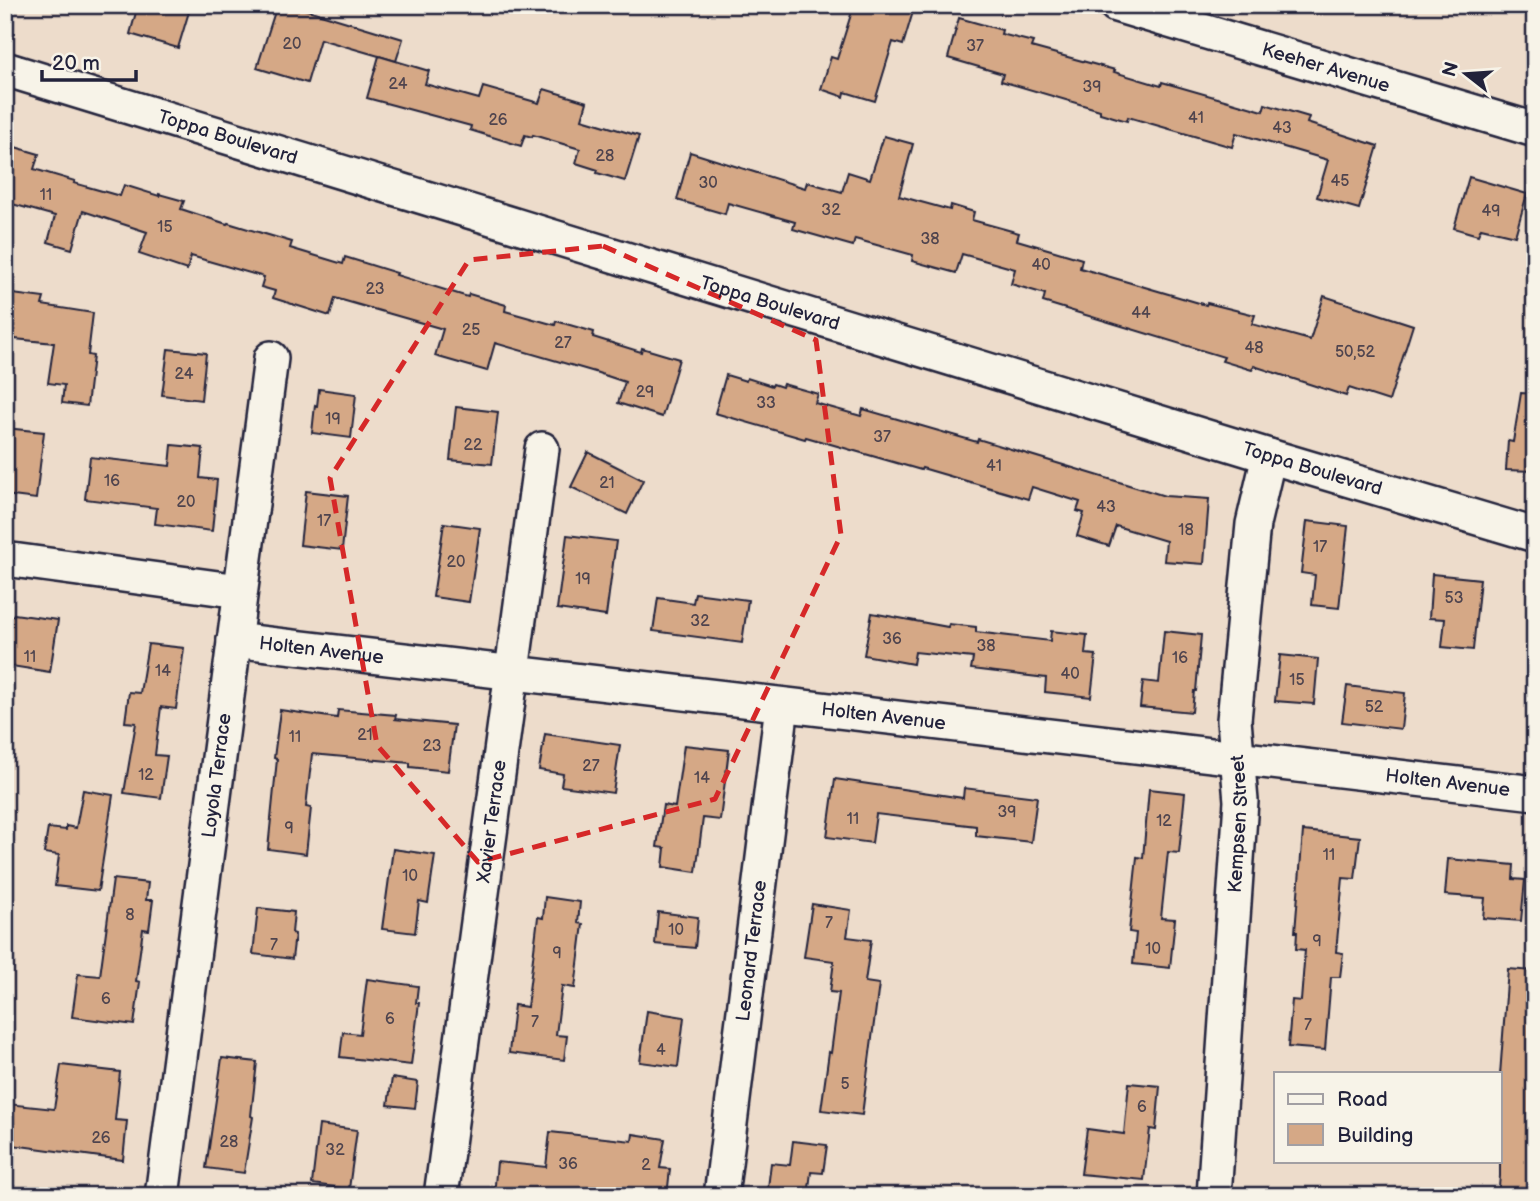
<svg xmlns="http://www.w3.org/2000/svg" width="1540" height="1201" viewBox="0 0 1540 1201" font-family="'Balsamiq Sans',sans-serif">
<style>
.building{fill:#d5a886;stroke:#22223b;stroke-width:2}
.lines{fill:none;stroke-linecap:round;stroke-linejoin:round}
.minor-casing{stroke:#22223b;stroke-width:38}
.minor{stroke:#f7f3e8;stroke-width:33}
.marked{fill:none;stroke:#d62828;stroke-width:5;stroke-dasharray:14 9;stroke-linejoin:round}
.labels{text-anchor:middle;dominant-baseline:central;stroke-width:6;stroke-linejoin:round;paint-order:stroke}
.number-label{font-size:16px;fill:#4f444e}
.street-label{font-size:19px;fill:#22223b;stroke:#f7f3e8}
</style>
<rect width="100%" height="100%" fill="#eddccb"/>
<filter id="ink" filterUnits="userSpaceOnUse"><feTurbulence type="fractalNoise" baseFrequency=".0143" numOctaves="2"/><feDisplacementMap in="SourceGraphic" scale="14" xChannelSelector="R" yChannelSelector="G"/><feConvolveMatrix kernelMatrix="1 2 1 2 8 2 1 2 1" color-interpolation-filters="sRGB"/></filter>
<g filter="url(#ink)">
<g class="building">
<polygon points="138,5 191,5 178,48 130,34"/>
<polygon points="277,5 291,5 403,39 396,61 320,39 307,83 257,68"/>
<polygon points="854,5 915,5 903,45 893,42 875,101 845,92 844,97 821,89 831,57 837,59"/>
<polygon points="959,18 1002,30 1001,34 1033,42 1031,47 1115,70 1114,72 1161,86 1162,82 1263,111 1265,104 1309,117 1307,123 1378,146 1359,209 1317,197 1328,160 1236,133 1232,147 1128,117 1127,121 1100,113 1100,110 1001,81 1003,74 948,58"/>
<polygon points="379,56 429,71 425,84 479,99 483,87 539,103 544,89 587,102 582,119 639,136 625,181 597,173 598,170 576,163 580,149 533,135 532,137 525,135 521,146 470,130 471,126 367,98"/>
<polygon points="884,136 913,144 899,196 950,210 951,205 974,212 972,220 1019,233 1017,240 1082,259 1080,268 1206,305 1207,303 1255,315 1252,324 1310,340 1324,296 1413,325 1389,401 1349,388 1346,396 1254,366 1252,370 1222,361 1224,357 1043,302 1045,294 1011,284 1015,269 962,254 956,273 912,261 913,255 855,239 853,246 793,229 795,222 728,203 725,214 677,200 690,152 805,188 807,182 842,192 848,172 870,179"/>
<polygon points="15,147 39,154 34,169 75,181 74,183 120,196 124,185 159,196 159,194 184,201 181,209 227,224 228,223 292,242 290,248 343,264 345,257 397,273 396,275 468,297 469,294 506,305 505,311 555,325 556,321 594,332 593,337 641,352 642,348 679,359 662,417 618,403 625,382 595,372 495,343 487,371 435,356 443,329 335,298 330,316 273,298 275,291 261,287 264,277 191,256 187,270 139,254 147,232 83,211 72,249 48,242 55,216 5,202 5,182"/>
<polygon points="1469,177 1527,194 1515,236 1481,228 1478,235 1454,228"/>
<polygon points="5,293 44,298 42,305 93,313 88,355 93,356 87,406 62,403 64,385 48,383 54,343 5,338"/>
<polygon points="168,349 206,353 201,400 162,395"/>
<polygon points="726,375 746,381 747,378 772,386 773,384 782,387 783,384 818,394 815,403 861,416 863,409 977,442 978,439 1165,496 1209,499 1204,564 1164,561 1166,541 1116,526 1109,546 1077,536 1084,513 1077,511 1080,502 1032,487 1028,499 922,468 921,470 806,437 805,439 715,413"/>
<polygon points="319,389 356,394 351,438 312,433 315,405 317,406"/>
<polygon points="1521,393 1535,394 1535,471 1506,470 1508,441 1513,442"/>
<polygon points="456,407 498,412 492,464 450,460"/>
<polygon points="5,428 44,432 36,499 5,495"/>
<polygon points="172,445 203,448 200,478 217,480 212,531 155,524 157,508 85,499 90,457 170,466"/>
<polygon points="588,452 643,480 627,514 571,487"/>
<polygon points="306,491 348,496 342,550 300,545"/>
<polygon points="1307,521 1348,526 1339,608 1312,605 1315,575 1301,573"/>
<polygon points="444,523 480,528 469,602 433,597"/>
<polygon points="567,535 616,541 606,616 557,609"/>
<polygon points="1432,574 1480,579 1473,650 1442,647 1445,619 1429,618"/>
<polygon points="695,593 748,600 742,643 653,631 658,598 693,603"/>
<polygon points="872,613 948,627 949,624 976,627 976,632 1050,641 1051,631 1087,635 1085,654 1096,655 1091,697 1045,692 1046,678 971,669 973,658 915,652 913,664 864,655"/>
<polygon points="14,614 58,620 50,672 5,665 5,615 13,616"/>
<polygon points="1164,631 1201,635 1196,691 1194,691 1192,712 1140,707 1143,681 1159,683"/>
<polygon points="148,644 184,648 176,709 161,707 155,755 167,756 161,798 124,793 136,723 125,722 129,692 140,693"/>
<polygon points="1280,655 1318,659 1314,704 1275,701"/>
<polygon points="1347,686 1405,693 1401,729 1342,722"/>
<polygon points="280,710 337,718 338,710 396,715 395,719 454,725 448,771 410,767 410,763 312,754 306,807 311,808 306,854 268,849 277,759 274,758"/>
<polygon points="545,734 620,745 613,793 561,786 563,774 539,770"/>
<polygon points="684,745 729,750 720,820 703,818 696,872 663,867 665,848 657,847 663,805 675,807"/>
<polygon points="835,779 963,798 964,788 1037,797 1031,842 976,836 976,826 876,814 872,843 827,837"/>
<polygon points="1149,789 1185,793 1179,853 1168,852 1161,918 1175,919 1170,968 1133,964 1136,933 1129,932 1137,857 1143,858"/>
<polygon points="83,790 113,795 98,891 55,886 59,855 44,853 48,828 66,830 66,826 76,828"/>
<polygon points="1303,831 1360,837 1355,879 1343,878 1336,952 1343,953 1340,977 1331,977 1325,1050 1288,1047 1292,1000 1301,1001 1305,950 1296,949 1297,932 1295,932"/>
<polygon points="393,849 435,855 428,903 419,901 415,933 382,929"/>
<polygon points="1448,859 1514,865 1513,879 1525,880 1521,921 1483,918 1485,898 1445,895"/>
<polygon points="113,879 148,883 146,900 153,900 149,930 143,929 136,981 140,982 134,1025 72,1017 78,974 100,976"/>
<polygon points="545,897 580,902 578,923 583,924 575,988 562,986 556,1035 567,1036 564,1060 509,1053 514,1005 527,1007 538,917 543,918"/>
<polygon points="812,904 851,910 847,937 871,940 865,982 879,984 862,1115 821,1110 829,1052 831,1053 839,993 830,992 834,961 804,957"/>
<polygon points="258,908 294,912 292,933 295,934 292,959 253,954"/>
<polygon points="658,912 698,917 695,948 655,944"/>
<polygon points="1508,969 1535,971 1535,1196 1498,1196 1500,1176 1500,1075"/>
<polygon points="367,979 418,986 416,1003 419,1003 411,1065 340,1057 343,1032 360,1034"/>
<polygon points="647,1011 684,1017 678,1067 640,1062"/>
<polygon points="222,1058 257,1062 251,1116 253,1117 244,1173 206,1168"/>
<polygon points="61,1065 120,1072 115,1120 127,1121 123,1160 5,1144 5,1128 8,1104 54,1109"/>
<polygon points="392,1078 418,1082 415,1108 388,1105"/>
<polygon points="1129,1083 1160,1086 1156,1130 1150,1129 1144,1180 1081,1174 1087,1129 1124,1134"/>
<polygon points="319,1125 357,1130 349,1189 312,1184"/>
<polygon points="550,1132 632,1141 633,1134 665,1139 660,1168 670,1169 667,1196 494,1196 497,1162 546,1167"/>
<polygon points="793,1141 827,1145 823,1173 811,1172 808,1196 767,1196 771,1163 790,1165"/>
</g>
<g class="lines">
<g class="minor-casing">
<g id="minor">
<path id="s1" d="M 1116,5 L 1535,130"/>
<path id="s2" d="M 5,69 L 1269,456 L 1535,535"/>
<polyline points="5,559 240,591"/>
<path id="s3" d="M 234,640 L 1535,793"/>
<path id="s4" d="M 162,1196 L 271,358"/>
<path id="s5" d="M 441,1196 L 542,449"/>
<path id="s6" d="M 721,1196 L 782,705"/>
<path id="s7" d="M 1214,1196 L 1241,801 L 1234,720 L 1253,524 L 1269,456"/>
</g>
</g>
<use href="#minor" class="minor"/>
</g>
</g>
<path class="marked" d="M 603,246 L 816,340 L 841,535 L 715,799 L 478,862 L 377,745 L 330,478 L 469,260 Z"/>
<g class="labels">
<g class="number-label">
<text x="292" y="44">20</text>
<text x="975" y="46">37</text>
<text x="398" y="84">24</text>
<text x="1092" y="87">39</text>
<text x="1196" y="118">41</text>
<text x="498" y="120">26</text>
<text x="1282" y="128">43</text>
<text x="605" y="156">28</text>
<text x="1340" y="181">45</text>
<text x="708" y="183">30</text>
<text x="46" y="195">11</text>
<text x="831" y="210">32</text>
<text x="1491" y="211">49</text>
<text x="165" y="227">15</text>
<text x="930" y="239">38</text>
<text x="1041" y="265">40</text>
<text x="375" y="289">23</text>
<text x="1141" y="313">44</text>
<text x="471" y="330">25</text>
<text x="563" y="343">27</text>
<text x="1254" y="348">48</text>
<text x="1355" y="352">50,52</text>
<text x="184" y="374">24</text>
<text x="645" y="392">29</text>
<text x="766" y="403">33</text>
<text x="333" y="419">19</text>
<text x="882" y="437">37</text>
<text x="473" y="445">22</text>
<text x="994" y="466">41</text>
<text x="112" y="481">16</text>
<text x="607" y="483">21</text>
<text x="186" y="502">20</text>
<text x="1106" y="507">43</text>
<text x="324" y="521">17</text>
<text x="1186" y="530">18</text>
<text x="1320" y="547">17</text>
<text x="456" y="562">20</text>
<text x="583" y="579">19</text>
<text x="1454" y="598">53</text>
<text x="700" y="621">32</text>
<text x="892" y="639">36</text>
<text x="986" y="646">38</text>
<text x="30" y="657">11</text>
<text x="1180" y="658">16</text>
<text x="163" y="671">14</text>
<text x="1070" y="674">40</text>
<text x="1297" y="680">15</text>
<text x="1374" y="707">52</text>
<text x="365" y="735">21</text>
<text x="295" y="737">11</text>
<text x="432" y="746">23</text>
<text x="591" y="766">27</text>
<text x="146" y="775">12</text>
<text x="702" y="778">14</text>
<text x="1007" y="812">39</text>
<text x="853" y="819">11</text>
<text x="1164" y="821">12</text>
<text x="289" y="828">9</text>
<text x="1329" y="855">11</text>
<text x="410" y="876">10</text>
<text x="130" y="915">8</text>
<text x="829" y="923">7</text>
<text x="676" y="930">10</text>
<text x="1317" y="941">9</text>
<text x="274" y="945">7</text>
<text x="1153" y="949">10</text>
<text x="557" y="953">9</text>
<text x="106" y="999">6</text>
<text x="390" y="1019">6</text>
<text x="535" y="1022">7</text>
<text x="1308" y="1025">7</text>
<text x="661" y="1050">4</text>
<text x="845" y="1084">5</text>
<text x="1142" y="1107">6</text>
<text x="101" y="1138">26</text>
<text x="229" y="1142">28</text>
<text x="335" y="1150">32</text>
<text x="568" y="1164">36</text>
<text x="646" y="1165">2</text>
</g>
<g class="street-label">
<text stroke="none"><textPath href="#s1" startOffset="219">Keeher Avenue</textPath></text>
<text stroke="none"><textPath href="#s2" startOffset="233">Toppa Boulevard</textPath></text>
<text stroke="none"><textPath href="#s2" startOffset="800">Toppa Boulevard</textPath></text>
<text stroke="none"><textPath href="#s2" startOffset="1367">Toppa Boulevard</textPath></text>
<text stroke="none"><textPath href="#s3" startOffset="88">Holten Avenue</textPath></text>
<text stroke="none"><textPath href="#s3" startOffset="654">Holten Avenue</textPath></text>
<text stroke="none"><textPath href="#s4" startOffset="424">Loyola Terrace</textPath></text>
<text stroke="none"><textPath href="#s3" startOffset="1222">Holten Avenue</textPath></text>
<text stroke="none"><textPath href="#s5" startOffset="378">Xavier Terrace</textPath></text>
<text stroke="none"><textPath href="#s7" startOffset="373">Kempsen Street</textPath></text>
<text stroke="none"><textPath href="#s6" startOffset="247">Leonard Terrace</textPath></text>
</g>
</g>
<rect width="1540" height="1201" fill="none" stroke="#f7f3e8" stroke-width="28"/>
<rect x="14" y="14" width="1512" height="1173" fill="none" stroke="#22223b" stroke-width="2.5" filter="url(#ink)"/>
<rect x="1274" y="1072" width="228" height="91" fill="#f7f3e8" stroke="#a29fa3" stroke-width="2"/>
<rect x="1288" y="1094" width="35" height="10" fill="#f7f3e8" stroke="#a29fa3" stroke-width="2"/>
<text x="1337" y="1106" font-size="21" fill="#22223b">Road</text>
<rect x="1288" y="1124" width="35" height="21" fill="#d5a886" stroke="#a29fa3" stroke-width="2"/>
<text x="1337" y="1142" font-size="21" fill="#22223b">Building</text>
<g transform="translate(1466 74) rotate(287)" stroke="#f7f3e8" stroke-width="5" paint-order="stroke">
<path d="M0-5L12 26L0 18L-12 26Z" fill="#22223b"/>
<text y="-10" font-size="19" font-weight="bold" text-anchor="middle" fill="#22223b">N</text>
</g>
<path d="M42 70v10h94v-10" fill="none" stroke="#22223b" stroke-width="3.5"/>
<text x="52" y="70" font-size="21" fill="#22223b" stroke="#f7f3e8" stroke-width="5" paint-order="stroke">20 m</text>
</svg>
